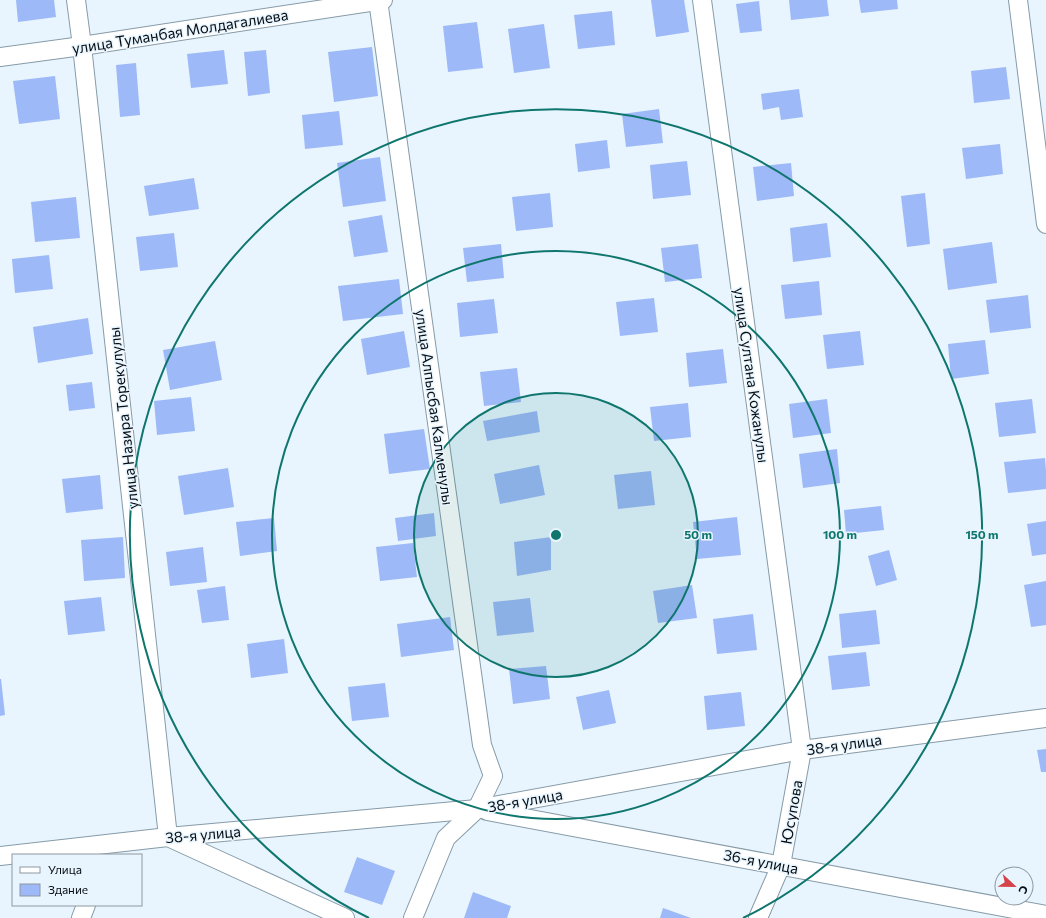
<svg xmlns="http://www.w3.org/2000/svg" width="1046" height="918" viewBox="0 0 1046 918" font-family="Commissioner,sans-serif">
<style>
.building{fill:#9db9f7}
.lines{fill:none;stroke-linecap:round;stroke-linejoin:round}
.street-casing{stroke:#869ba8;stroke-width:20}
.street{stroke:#fff;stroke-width:18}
.ring{fill:none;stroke:#0f766e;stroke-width:2}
.labels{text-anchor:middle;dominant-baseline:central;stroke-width:3;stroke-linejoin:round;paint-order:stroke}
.street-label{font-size:15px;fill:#060d12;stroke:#e8f5fe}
.centre{fill:#0f766e;stroke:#e8f5fe;stroke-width:2}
.ring-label{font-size:12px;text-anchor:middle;font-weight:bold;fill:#0f766e;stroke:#e8f5fe;stroke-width:3;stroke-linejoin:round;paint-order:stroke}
</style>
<rect width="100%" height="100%" fill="#e8f5fe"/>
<g class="building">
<polygon points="16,0 54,0 56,17 18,22"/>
<polygon points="651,0 684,0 689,32 656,37"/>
<polygon points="789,0 827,0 829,16 791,20"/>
<polygon points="859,0 897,0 898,9 861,13"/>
<polygon points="759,1 762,31 740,33 736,4"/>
<polygon points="612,11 615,45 578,49 574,15"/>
<polygon points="477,22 483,68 448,72 443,26"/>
<polygon points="544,24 550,68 514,73 508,29"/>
<polygon points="372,47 378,96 334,102 328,52"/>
<polygon points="224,50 228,84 191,88 187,54"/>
<polygon points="266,50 270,93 248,96 244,52"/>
<polygon points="136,63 140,115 120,117 116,65"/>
<polygon points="1006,67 1010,99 974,103 971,71"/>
<polygon points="55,76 60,119 19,124 13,81"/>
<polygon points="799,89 803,117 781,120 779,107 763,110 761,94"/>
<polygon points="659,109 663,143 626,147 622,114"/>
<polygon points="339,111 343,145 305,149 302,115"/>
<polygon points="607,140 610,168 578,172 575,144"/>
<polygon points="1000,144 1003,174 966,179 962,148"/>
<polygon points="380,157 386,201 343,207 337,163"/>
<polygon points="687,161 691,195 653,199 650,165"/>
<polygon points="791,163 794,196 757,201 753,167"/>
<polygon points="194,178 199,209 149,216 144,186"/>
<polygon points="550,193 553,227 516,231 512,197"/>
<polygon points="925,193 930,244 907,247 901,196"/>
<polygon points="76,197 80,238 35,242 31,202"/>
<polygon points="382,215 388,252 354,257 348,221"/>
<polygon points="827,223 831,257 793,262 790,228"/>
<polygon points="174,233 178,267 140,271 136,237"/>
<polygon points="992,242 997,283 948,290 943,249"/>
<polygon points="501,244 504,278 467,282 463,248"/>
<polygon points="698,244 702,278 665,282 661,248"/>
<polygon points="49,255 53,289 15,293 12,259"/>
<polygon points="399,279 403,314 343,321 338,286"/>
<polygon points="819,281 822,315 785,319 781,285"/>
<polygon points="1028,295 1031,328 990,333 986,300"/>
<polygon points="654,298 658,332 620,336 616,302"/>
<polygon points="494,299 498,333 460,337 457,303"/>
<polygon points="88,318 93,354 38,363 33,327"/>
<polygon points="404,331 410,367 367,375 361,339"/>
<polygon points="860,331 864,365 827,369 823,335"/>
<polygon points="985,340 989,374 951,379 948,344"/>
<polygon points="215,341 222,380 170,390 163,350"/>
<polygon points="723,349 727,383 689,387 686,353"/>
<polygon points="517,368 521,402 484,406 480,372"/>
<polygon points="92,382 95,408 69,411 66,385"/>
<polygon points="191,397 195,431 157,435 154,401"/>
<polygon points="827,399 831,433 793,438 789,404"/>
<polygon points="1032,399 1036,433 999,437 995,403"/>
<polygon points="688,403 691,437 654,441 650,407"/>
<polygon points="537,411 540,432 487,441 483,421"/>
<polygon points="424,429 430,469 389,474 384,434"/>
<polygon points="837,449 840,483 803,488 799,454"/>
<polygon points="1045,458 1046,471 1046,489 1008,493 1004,462"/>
<polygon points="539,465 545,495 500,504 494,474"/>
<polygon points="228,468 234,507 184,515 178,476"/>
<polygon points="651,471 655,505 618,509 614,475"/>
<polygon points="100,475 103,509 66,513 62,479"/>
<polygon points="881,506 884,530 846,534 844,510"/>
<polygon points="434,513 436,536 398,541 395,518"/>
<polygon points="737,517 741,555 697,559 693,522"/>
<polygon points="274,518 277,551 240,556 236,522"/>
<polygon points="1046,521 1046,554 1032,556 1027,524"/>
<polygon points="123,537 125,578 84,581 81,540"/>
<polygon points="551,537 551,570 517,576 514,542"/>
<polygon points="413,543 417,577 380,581 376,547"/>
<polygon points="203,547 207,582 170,586 166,552"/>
<polygon points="889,550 897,580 876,586 868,556"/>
<polygon points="1046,581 1046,625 1031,627 1024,585"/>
<polygon points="692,585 697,618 658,623 653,591"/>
<polygon points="225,586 229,620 202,623 197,590"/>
<polygon points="101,597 105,631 68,635 64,601"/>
<polygon points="530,598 534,632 497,636 493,602"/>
<polygon points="876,610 880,644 842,648 839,614"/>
<polygon points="753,614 757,650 717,654 713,619"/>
<polygon points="450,617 454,650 401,657 397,624"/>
<polygon points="284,639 288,673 251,678 247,644"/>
<polygon points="866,652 870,686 832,690 828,656"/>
<polygon points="546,666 550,699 513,704 509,669"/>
<polygon points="0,679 1,679 5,715 0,716"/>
<polygon points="385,683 389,717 352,721 348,687"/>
<polygon points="609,690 616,723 583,730 576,697"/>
<polygon points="741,692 745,726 707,730 704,696"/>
<polygon points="1046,749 1046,772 1041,772 1037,750"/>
<polygon points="357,857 395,871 382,905 344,892"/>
<polygon points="473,892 511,906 507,918 464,918"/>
<polygon points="663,908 691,918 660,918"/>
</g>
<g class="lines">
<g class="street-casing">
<g id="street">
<polyline points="76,0 82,46 168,837 345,918"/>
<polyline points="378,0 482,745 493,776 477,809 446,838 413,918"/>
<polyline points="702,0 802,750 781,865 758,918"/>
<polyline points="1018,0 1046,224"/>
<polyline points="0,57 82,46 383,0"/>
<polyline points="487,811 1046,915"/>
<polyline points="0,856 168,837 477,809 802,750 1046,718"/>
<polyline points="81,918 86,905"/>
</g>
</g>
<use href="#street" class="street"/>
</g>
<circle cx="556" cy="535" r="142" fill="#0f766e" fill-opacity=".12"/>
<g class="ring">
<circle cx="556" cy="535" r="142"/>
<circle cx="556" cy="535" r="284"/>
<path d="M369 918A426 426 0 1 1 743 918"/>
</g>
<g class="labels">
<g class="street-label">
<text transform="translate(180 31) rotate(-9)">улица Туманбая Молдагалиева</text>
<text transform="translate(752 375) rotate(82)">улица Султана Кожанулы</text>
<text transform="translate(435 407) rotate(82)">улица Алпысбая Калменулы</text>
<text transform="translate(123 418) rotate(-96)">улица Назира Торекулулы</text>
<text transform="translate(844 744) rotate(-8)">38-я улица</text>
<text transform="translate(525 800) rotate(-10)">38-я улица</text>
<text transform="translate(791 812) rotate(-80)">Юсупова</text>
<text transform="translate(203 834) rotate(-5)">38-я улица</text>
<text transform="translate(761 861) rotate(11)">36-я улица</text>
</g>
</g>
<circle cx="556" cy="535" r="6" class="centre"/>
<g class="ring-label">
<text x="698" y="539">50 m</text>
<text x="840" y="539">100 m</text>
<text x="982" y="539">150 m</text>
</g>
<rect x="12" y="854" width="130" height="52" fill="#e8f5fe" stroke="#8e98a0"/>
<rect x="20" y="867" width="20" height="6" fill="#ffffff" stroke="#8e98a0"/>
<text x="48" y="874" font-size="12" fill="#060d12">Улица</text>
<rect x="20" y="884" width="20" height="12" fill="#9db9f7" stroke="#8e98a0"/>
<text x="48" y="894" font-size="12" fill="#060d12">Здание</text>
<g transform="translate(1014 886) rotate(112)"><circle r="19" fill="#e8f5fe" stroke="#8e98a0"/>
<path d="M0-3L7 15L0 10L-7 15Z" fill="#d34349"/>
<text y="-6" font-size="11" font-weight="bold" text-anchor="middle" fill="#060d12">С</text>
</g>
</svg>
